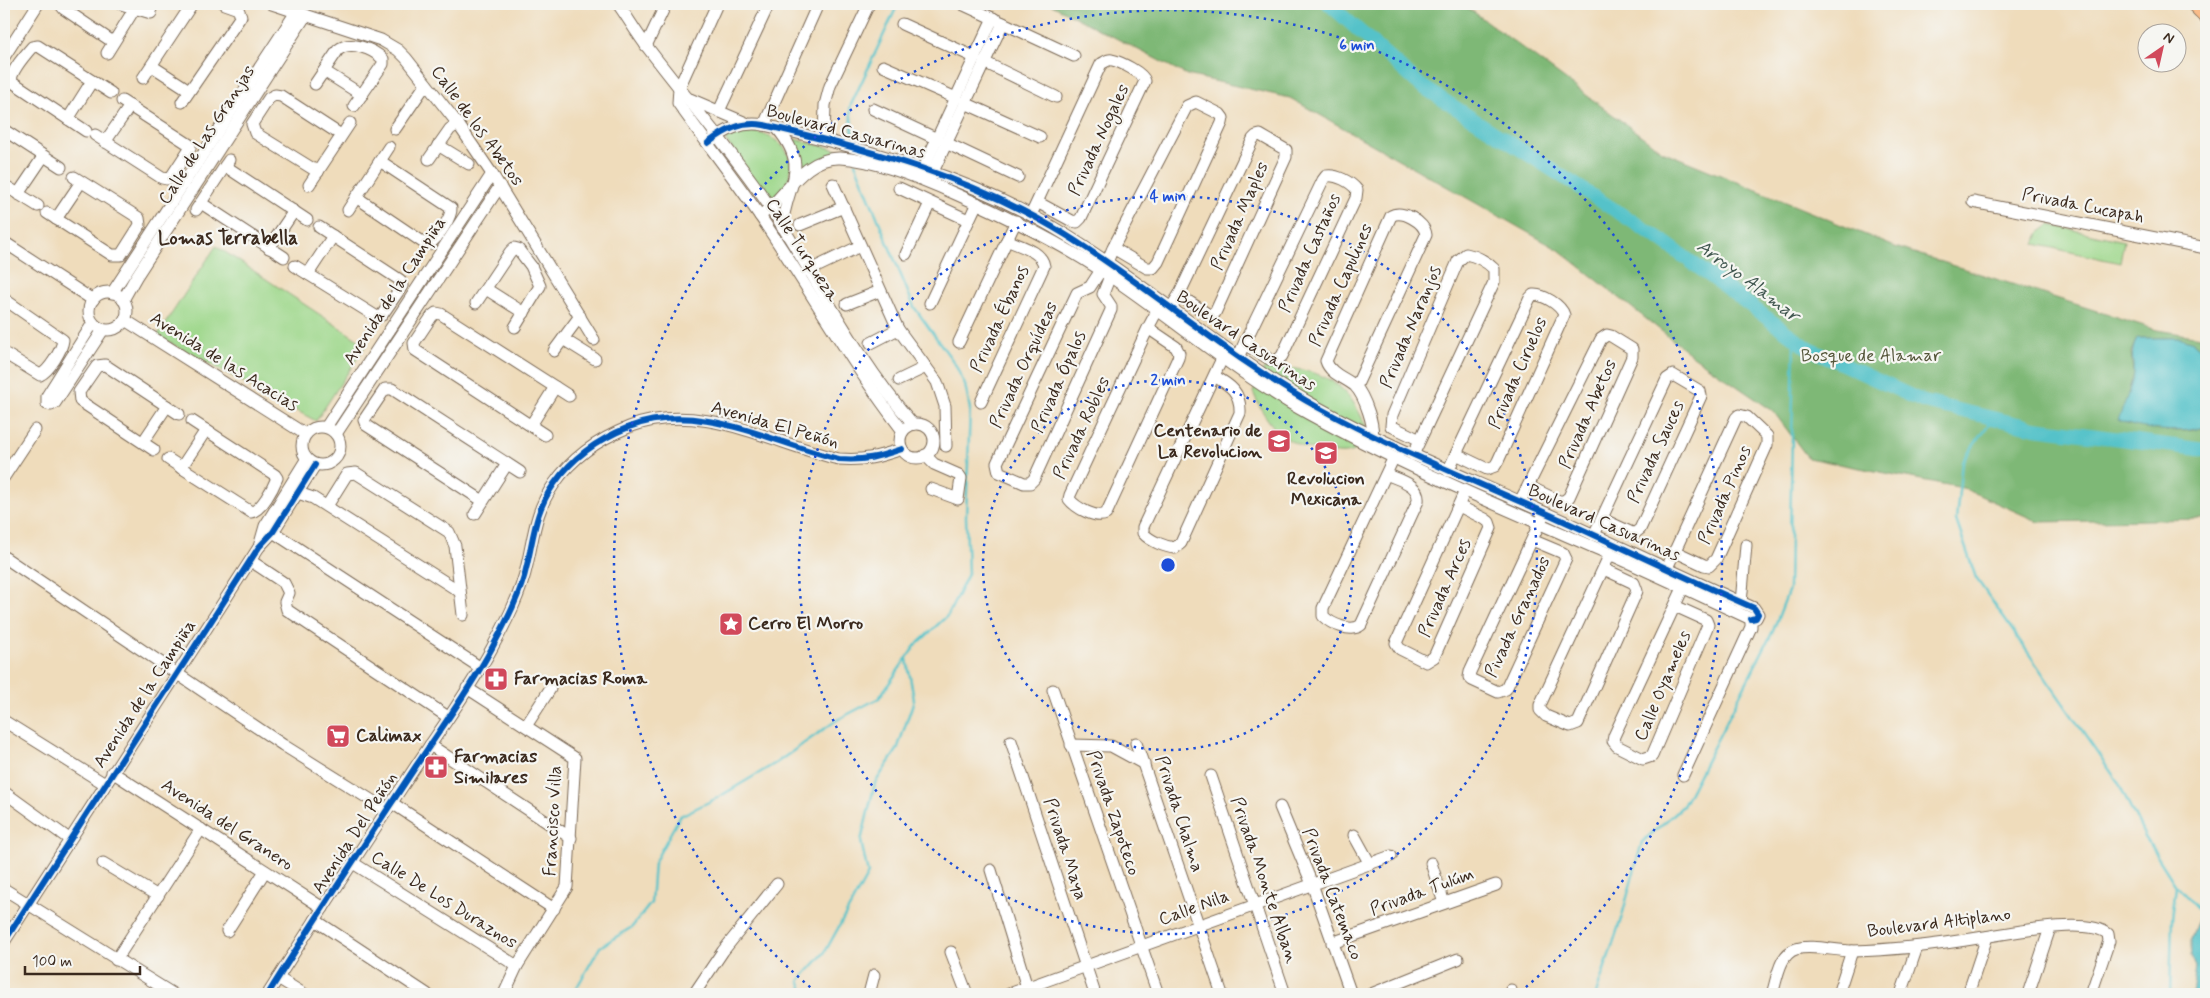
<svg xmlns="http://www.w3.org/2000/svg" width="2210" height="998" viewBox="0 0 2210 998" font-family="Mynerve,sans-serif">
<style>
.green{fill:#9dd78a;stroke:#6c8054}
.forest{fill:#7eb876;stroke:#5c714a}
.water{fill:#54c2c9;stroke:#487674}
.lines{fill:none;stroke-linecap:round;stroke-linejoin:round}
.stream{stroke:#54c2c9;stroke-width:2.5}
.river{stroke:#54c2c9;stroke-width:14}
.minor-casing{stroke:#7a6855;stroke-width:13}
.highway-casing{stroke:#7a6855;stroke-width:18}
.minor{stroke:#fff;stroke-width:11}
.highway{stroke:#f9bc89;stroke-width:16}
.cycleway-casing{stroke:#f6f6f2;stroke-width:9}
.cycleway{stroke:#0057b8;stroke-width:6}
.ring{fill:none;stroke:#1d4ed8;stroke-width:2.5;stroke-dasharray:2.5 5}
.labels{text-anchor:middle;dominant-baseline:central;stroke-width:4.5;stroke-linejoin:round;paint-order:stroke}
.street-label{font-size:18px;fill:#3b2a1e;stroke:#f6f6f2}
.park-label{font-size:18px;fill:#545539;stroke:#f6f6f2}
.poi-label{font-size:18px;font-weight:bold;fill:#3b2a1e;stroke:#f6f6f2;text-anchor:start}
.neighbourhood-label{font-size:19px;font-weight:bold;fill:#3b2a1e;stroke:#f6f6f2}
.water-label{font-size:19px;font-style:italic;fill:#425851;stroke:#f6f6f2}
.centre{fill:#1d4ed8;stroke:#f6f6f2;stroke-width:2.5}
.ring-label{font-size:15px;text-anchor:middle;font-weight:bold;fill:#1d4ed8;stroke:#f6f6f2;stroke-width:4.5;stroke-linejoin:round;paint-order:stroke}
</style>
<rect width="100%" height="100%" fill="#f6f6f2"/>
<filter id="ink" filterUnits="userSpaceOnUse"><feTurbulence type="fractalNoise" baseFrequency=".02" numOctaves="2"/><feDisplacementMap in="SourceGraphic" scale="10" xChannelSelector="R" yChannelSelector="G"/><feConvolveMatrix kernelMatrix="1 2 1 2 8 2 1 2 1" color-interpolation-filters="sRGB"/></filter>
<filter id="wash" filterUnits="userSpaceOnUse"><feTurbulence type="fractalNoise" baseFrequency=".0096" numOctaves="4" result="noise"/><feDisplacementMap in="SourceGraphic" scale="20" xChannelSelector="R" yChannelSelector="G"/><feGaussianBlur stdDeviation="1.12" result="paint"/><feColorMatrix in="noise" values="0 0 0 0 0 0 0 0 0 0 0 0 0 0 0 0 0 1.4 0 .05"/><feComposite in="paint" operator="in"/></filter>
<g filter="url(#wash)">
<rect width="100%" height="100%" fill="#efdcbb"/>
<g class="green">
<path d="M 747,131 C 773,133 799,150 788,180 C 785,188 776,196 771,203 L 725,139 Z"/>
<polygon points="794,139 885,162 839,155 804,166 801,153"/>
<polygon points="2050,225 2124,241 2120,263 2035,244 2039,233"/>
<polygon points="216,246 366,345 316,421 157,336"/>
<path d="M 1270,366 C 1320,370 1346,378 1366,427 L 1356,450 C 1348,455 1338,453 1330,452 C 1288,448 1269,430 1253,392 L 1265,367 Z"/>
</g>
<path class="forest" d="M 1050,4 L 1460,4 L 1471,10 L 1662,151 L 1895,247 L 2157,330 L 2206,338 L 2206,353 L 2193,342 L 2181,338 L 2137,338 L 2131,352 L 2133,373 L 2128,395 L 2126,424 C 2148,427 2186,437 2206,426 L 2206,519 L 2039,522 L 1963,488 L 1808,458 L 1773,411 L 1693,356 L 1559,250 L 1290,98 L 1187,75 Z"/>
<g class="water">
<path d="M 2137,338 L 2181,338 L 2193,342 L 2206,353 L 2206,426 C 2189,435 2135,430 2118,420 C 2124,405 2131,389 2133,373 C 2134,356 2129,356 2137,338 Z"/>
<polygon points="2206,898 2206,994 2192,994 2196,967 2191,956 2191,939"/>
</g>
<g class="lines">
<g class="stream">
<polyline points="854,145 850,107 898,4"/>
<polyline points="1993,418 1962,462 1956,520 1976,578 2118,782 2145,837 2176,886 2172,919 2170,994"/>
<polyline points="2177,886 2206,918"/>
<polyline points="573,994 600,947 632,927 651,903 654,863 680,816 717,798 776,763 837,720 879,698 915,646 948,615 968,574 966,517 970,409 965,385 955,364 914,307 855,163"/>
<polyline points="805,994 799,981 825,952 868,874 861,841 875,783 897,750 914,700 907,659"/>
<polyline points="1596,994 1622,916 1642,842 1683,806 1773,631 1789,589 1794,338"/>
</g>
<polyline class="river" points="1329,4 1420,85 1660,239 1808,348 1924,402 2035,428 2206,450"/>
</g>
</g>
<g filter="url(#ink)">
<g class="lines">
<g class="minor-casing">
<g id="minor">
<polyline points="60,4 64,9 113,42"/>
<polyline points="121,4 151,13"/>
<polyline points="272,4 381,40 398,50 406,58 458,124 492,174 594,340"/>
<path d="M 618,4 C 628,18 637,34 648,48 C 689,102 734,153 772,210 C 818,281 857,360 913,424"/>
<path d="M 717,4 L 679,88 L 678,103 C 705,141 734,178 760,216 C 809,287 850,363 903,431"/>
<polyline points="962,4 1074,56"/>
<polyline points="902,24 974,57"/>
<polyline points="646,46 666,4"/>
<polyline points="107,53 135,8"/>
<polyline points="4,57 38,4"/>
<polyline points="984,62 1056,97"/>
<polyline points="152,66 189,90"/>
<polyline points="883,66 956,98"/>
<polyline points="324,71 362,95"/>
<polyline points="143,78 192,4"/>
<path d="M 315,84 L 338,50 C 350,40 373,49 383,59 L 383,64 L 354,106"/>
<polyline points="690,99 746,123"/>
<polyline points="182,102 241,16 238,9 224,4"/>
<polyline points="965,103 1040,137"/>
<polyline points="873,109 937,139"/>
<polyline points="719,111 769,4"/>
<polyline points="68,119 92,81"/>
<polyline points="764,125 818,4"/>
<path d="M 777,128 C 812,170 786,183 782,227"/>
<polyline points="395,129 426,84"/>
<polyline points="4,130 61,167"/>
<path d="M 86,131 L 11,81 C 11,71 25,55 32,47 L 38,46 L 111,93"/>
<polyline points="95,135 162,178 167,179 171,177 190,148 190,145 122,101"/>
<polyline points="824,139 825,105 830,86 869,4"/>
<polyline points="105,142 130,106"/>
<path d="M 708,143 C 725,130 742,121 764,125 C 871,150 972,177 1066,235 C 1153,289 1229,358 1319,408 C 1384,444 1453,472 1521,502 C 1599,536 1676,574 1754,608 L 1758,614 L 1756,618 L 1751,619"/>
<polyline points="946,143 1018,177"/>
<polyline points="438,145 469,164"/>
<polyline points="429,159 450,129 458,124"/>
<polyline points="225,166 307,220"/>
<polyline points="318,172 255,133 252,124 269,98 275,95 281,96 341,135"/>
<polyline points="921,173 993,18"/>
<polyline points="930,178 1003,23"/>
<polyline points="833,184 898,329 937,382 945,406 946,446"/>
<polyline points="4,185 38,206"/>
<polyline points="309,185 350,123"/>
<polyline points="899,188 968,220"/>
<polyline points="18,194 43,157"/>
<path d="M 356,197 L 424,243 L 429,244 C 437,239 452,217 451,208 L 380,161"/>
<polyline points="1973,202 2206,248"/>
<polyline points="201,203 284,257"/>
<polyline points="196,210 229,160"/>
<polyline points="348,210 389,147"/>
<polyline points="47,213 112,255 121,255 140,225 139,218 74,177"/>
<path d="M 1031,215 L 1101,64 C 1105,62 1108,59 1112,60 C 1121,62 1143,73 1145,81 L 1081,218 L 1077,222 L 1072,221 L 1039,203"/>
<path d="M 760,216 C 786,197 803,157 840,158 C 876,160 925,180 958,195 C 1010,218 1061,243 1108,275 C 1176,321 1237,374 1309,414 C 1405,467 1506,509 1607,553 C 1655,574 1703,597 1751,619"/>
<polyline points="56,219 81,182"/>
<polyline points="800,225 844,207"/>
<polyline points="4,242 93,300"/>
<polyline points="269,248 294,211"/>
<polyline points="906,254 930,203"/>
<polyline points="1107,262 1113,248 1187,106 1196,102 1220,114 1223,118 1222,123 1158,262 1153,268 1147,268 1113,248"/>
<polyline points="295,266 377,317 382,315 402,286 400,280 319,227"/>
<polyline points="1101,270 1090,287 1077,293 997,463 999,472 1024,483 1030,483 1034,479 1111,310 1111,306 1103,294 1110,276"/>
<polyline points="808,271 860,246"/>
<polyline points="308,274 333,236"/>
<polyline points="486,289 524,313"/>
<circle cx="108" cy="311" r="19"/>
<polyline points="112,293 296,12"/>
<path d="M 4,299 L 63,340 C 62,350 49,371 40,375 L 4,353"/>
<polyline points="123,300 136,277 306,15"/>
<polyline points="476,303 510,252 514,248 518,249 531,266 540,286 515,327"/>
<polyline points="930,303 977,203"/>
<polyline points="847,304 880,291"/>
<polyline points="1171,308 1179,295 1253,139 1256,136 1260,135 1286,150 1286,157 1215,313 1209,315 1179,295"/>
<polyline points="125,320 305,434"/>
<polyline points="93,323 47,396 47,404 51,405 55,403 103,330"/>
<path d="M 1148,328 L 1176,347 L 1179,353 L 1178,358 L 1106,514 C 1096,519 1076,508 1069,499 L 1070,495 L 1148,328 L 1157,311"/>
<polyline points="563,339 595,359"/>
<polyline points="959,342 1016,221"/>
<polyline points="871,343 898,329"/>
<polyline points="554,351 580,316"/>
<path d="M 1238,358 L 1244,344 L 1323,180 L 1326,176 C 1336,174 1351,182 1357,190 L 1356,198 L 1282,356 L 1276,361 L 1271,360 L 1244,344"/>
<path d="M 1214,376 C 1230,385 1241,392 1240,413 L 1181,543 L 1175,548 C 1165,547 1150,541 1143,533 L 1143,527 L 1218,367 L 1222,359"/>
<polyline points="899,380 926,367"/>
<path d="M 1356,387 L 1426,235 C 1425,222 1402,209 1391,216 L 1326,361 C 1330,374 1346,378 1355,386 C 1364,395 1377,429 1371,441"/>
<path d="M 981,402 L 1044,266 C 1042,251 1019,246 1007,240"/>
<circle cx="917" cy="441" r="17"/>
<polyline points="531,425 555,387"/>
<circle cx="321" cy="446" r="19"/>
<polyline points="326,427 492,174"/>
<polyline points="336,434 500,186"/>
<polyline points="545,435 415,350 414,343 432,316 436,313 441,314 569,396"/>
<polyline points="143,442 167,406"/>
<polyline points="154,450 80,401 79,392 97,366 105,365 179,414"/>
<polyline points="925,455 934,464 959,475 961,478 958,499 931,489"/>
<path d="M 1413,455 L 1494,282 L 1494,269 C 1487,262 1476,256 1466,254 L 1458,261 L 1392,415 L 1391,426 L 1420,440"/>
<path d="M 168,459 L 251,512 C 261,511 273,488 277,478 L 275,475 L 192,421"/>
<polyline points="181,468 206,430"/>
<path d="M 1448,471 L 1456,454 L 1530,298 L 1533,295 C 1543,294 1561,305 1564,315 L 1498,461 L 1495,466 L 1487,469 L 1456,454"/>
<path d="M 1386,474 C 1399,480 1420,484 1418,501 L 1361,625 C 1351,633 1331,624 1323,616 L 1323,608 L 1393,459"/>
<polyline points="4,477 35,430"/>
<polyline points="298,493 313,498 459,591"/>
<polyline points="483,501 366,425 364,420 385,389 392,389 520,472"/>
<polyline points="1520,501 1528,486 1601,339 1607,335 1611,336 1632,349 1632,357 1569,497 1564,501 1559,501 1528,486"/>
<polyline points="327,506 347,474 356,473 449,532 455,546 463,615"/>
<polyline points="1459,506 1485,519 1489,522 1491,528 1434,657 1426,662 1400,649 1396,643 1465,491"/>
<polyline points="475,514 507,464"/>
<polyline points="273,532 481,668"/>
<polyline points="1594,535 1667,379 1673,375 1700,391 1701,396 1640,529 1635,533 1632,533 1602,519"/>
<polyline points="1532,540 1563,553 1566,559 1506,689 1498,692 1472,680 1469,677 1470,672 1542,518"/>
<polyline points="259,547 265,526 306,460"/>
<polyline points="4,557 283,745 387,810"/>
<polyline points="251,561 284,583 289,593 285,602 287,610 448,717"/>
<polyline points="1667,568 1736,418 1739,415 1747,417 1767,436 1767,445 1716,559 1709,566 1704,565 1674,551"/>
<polyline points="1604,569 1634,583 1637,591 1578,723 1570,726 1546,716 1540,710 1540,705 1610,554"/>
<polyline points="1741,603 1746,545"/>
<polyline points="1675,606 1706,620 1708,625 1652,756 1643,759 1617,746 1613,741 1614,736 1683,588"/>
<polyline points="467,688 575,758 567,887 517,966 504,994"/>
<polyline points="1053,690 1158,994"/>
<polyline points="4,721 105,784"/>
<polyline points="526,726 550,689"/>
<polyline points="1011,741 1095,994"/>
<polyline points="1136,743 1222,994"/>
<polyline points="430,745 571,838"/>
<polyline points="1071,745 1111,746 1144,764"/>
<polyline points="112,772 323,908"/>
<polyline points="1683,775 1751,627 1751,619"/>
<polyline points="1211,776 1285,994"/>
<polyline points="4,792 69,839"/>
<polyline points="392,803 554,909"/>
<polyline points="1280,807 1312,884 1351,994"/>
<polyline points="1354,835 1370,864"/>
<polyline points="103,863 158,896"/>
<polyline points="353,863 517,966"/>
<polyline points="1431,863 1444,903"/>
<polyline points="991,870 1029,994"/>
<polyline points="4,889 173,994"/>
<polyline points="315,920 427,994"/>
<polyline points="227,931 265,871"/>
<polyline points="4,942 259,547 273,532 315,465"/>
<polyline points="1332,943 1496,885"/>
<polyline points="951,952 967,994"/>
<polyline points="116,960 201,829"/>
<polyline points="278,978 304,994"/>
<path d="M 268,994 C 316,917 366,842 416,766 C 442,727 470,689 492,648 C 506,622 521,594 527,565 C 534,535 535,511 554,484 C 572,458 599,439 629,427 C 700,400 771,443 839,459 C 865,461 878,457 902,449"/>
<polyline points="694,994 723,951 777,884"/>
<polyline points="869,994 874,975"/>
<polyline points="1009,994 1391,856"/>
<polyline points="1371,994 1458,959"/>
<polyline points="1509,994 1511,990"/>
<path d="M 1772,994 C 1777,980 1779,954 1796,949 C 1810,944 1836,951 1853,951 C 1895,950 1936,945 1978,938 C 2006,934 2087,916 2108,934 L 2109,941 L 2091,994"/>
<polyline points="1838,994 1852,951"/>
<polyline points="1901,994 1917,947"/>
<polyline points="1968,994 1987,937"/>
<polyline points="2028,994 2050,928"/>
</g>
</g>
<g class="highway-casing">
<polyline id="highway" points="2195,4 2206,15"/>
</g>
<use href="#minor" class="minor"/>
<use href="#highway" class="highway"/>
<g class="cycleway-casing">
<g id="cycleway">
<path d="M 708,143 C 725,130 742,121 764,125 C 871,150 972,177 1066,235 C 1153,289 1229,358 1319,408 C 1384,444 1453,472 1521,502 C 1599,536 1676,574 1754,608 L 1758,614 L 1756,618 L 1751,619"/>
<polyline points="4,942 259,547 273,532 315,465"/>
<path d="M 268,994 C 316,917 366,842 416,766 C 442,727 470,689 492,648 C 506,622 521,594 527,565 C 534,535 535,511 554,484 C 572,458 599,439 629,427 C 700,400 771,443 839,459 C 865,461 878,457 902,449"/>
</g>
</g>
<use href="#cycleway" class="cycleway"/>
</g>
</g>
<g class="ring">
<circle cx="1168" cy="565" r="185"/>
<circle cx="1168" cy="565" r="369"/>
<path d="M816 992A554 554 0 1 1 1520 992"/>
</g>
<defs>
<g id="school-square" transform="scale(1.25)"><rect x="-9" y="-9" width="18" height="18" rx="4" fill="#d1495b" stroke="#f6f6f2"/><path d="M0-5L7-2L0 1L-7-2ZM-4 1L0 2.5L4 1V4Q0 6-4 4Z" fill="#fff"/></g>
<g id="sight-square" transform="scale(1.25)"><rect x="-9" y="-9" width="18" height="18" rx="4" fill="#d1495b" stroke="#f6f6f2"/><path d="M0-6L1.8-2.2L6-1.7L2.9 1.2L3.7 5.4L0 3.3L-3.7 5.4L-2.9 1.2L-6-1.7L-1.8-2.2Z" fill="#fff"/></g>
<g id="pharmacy-square" transform="scale(1.25)"><rect x="-9" y="-9" width="18" height="18" rx="4" fill="#d1495b" stroke="#f6f6f2"/><path d="M-2-6h4v4h4v4h-4v4h-4v-4h-4v-4h4Z" fill="#fff"/></g>
<g id="supermarket-square" transform="scale(1.25)"><rect x="-9" y="-9" width="18" height="18" rx="4" fill="#d1495b" stroke="#f6f6f2"/><path d="M-6-5.5h2.5l.6 2H6L4.5 2H-2.5L-4.4-4H-6ZM-1.5 3.2a1.3 1.3 0 1 0 .1 0ZM3 3.2a1.3 1.3 0 1 0 .1 0Z" fill="#fff"/></g>
</defs>
<g fill-rule="evenodd">
<use href="#school-square" x="1279" y="441"/>
<use href="#school-square" x="1326" y="453"/>
<use href="#sight-square" x="731" y="624"/>
<use href="#pharmacy-square" x="496" y="679"/>
<use href="#supermarket-square" x="338" y="736"/>
<use href="#pharmacy-square" x="436" y="767"/>
</g>
<g class="labels">
<g class="street-label">
<text transform="translate(477 126) rotate(54)">Calle de los Abetos</text>
<text transform="translate(846 132) rotate(15)">Boulevard Casuarinas</text>
<text transform="translate(207 135) rotate(-57)">Calle de Las Granjas</text>
<text transform="translate(1099 140) rotate(-65)">Privada Nogales</text>
<text transform="translate(2083 206) rotate(11)">Privada Cucapah</text>
<text transform="translate(1240 216) rotate(-66)">Privada Maples</text>
<text transform="translate(802 250) rotate(57)">Calle Turqueza</text>
<text transform="translate(1310 253) rotate(-66)">Privada Castaños</text>
<text transform="translate(1341 285) rotate(-66)">Privada Capulines</text>
<text transform="translate(395 291) rotate(-57)">Avenida de la Campiña</text>
<text transform="translate(1000 319) rotate(-65)">Privada Ébanos</text>
<text transform="translate(1411 327) rotate(-67)">Privada Naranjos</text>
<text transform="translate(1246 341) rotate(34)">Boulevard Casuarinas</text>
<text transform="translate(224 362) rotate(32)">Avenida de las Acacias</text>
<text transform="translate(1024 365) rotate(-65)">Privada Orquídeas</text>
<text transform="translate(1518 373) rotate(-66)">Privada Ciruelos</text>
<text transform="translate(1059 382) rotate(-66)">Privada Ópalos</text>
<text transform="translate(1588 414) rotate(-66)">Privada Abetos</text>
<text transform="translate(775 425) rotate(16)">Avenida El Peñón</text>
<text transform="translate(1082 428) rotate(-65)">Privada Robles</text>
<text transform="translate(1656 452) rotate(-65)">Privada Sauces</text>
<text transform="translate(1725 495) rotate(-66)">Privada Pinos</text>
<text transform="translate(1604 523) rotate(24)">Boulevard Casuarinas</text>
<text transform="translate(1445 588) rotate(-66)">Privada Arces</text>
<text transform="translate(1518 617) rotate(-65)">Pivada Granados</text>
<text transform="translate(1663 686) rotate(-67)">Calle Oyameles</text>
<text transform="translate(145 694) rotate(-57)">Avenida de la Campiña</text>
<text transform="translate(1113 813) rotate(71)">Privada Zapoteco</text>
<text transform="translate(1179 814) rotate(72)">Privada Chalma</text>
<text transform="translate(553 821) rotate(-87)">Francisco Villa</text>
<text transform="translate(227 825) rotate(33)">Avenida del Granero</text>
<text transform="translate(355 833) rotate(-57)">Avenida Del Peñón</text>
<text transform="translate(1065 849) rotate(72)">Privada Maya</text>
<text transform="translate(1264 880) rotate(71)">Privada Monte Alban</text>
<text transform="translate(1422 892) rotate(-20)">Privada Tulúm</text>
<text transform="translate(1332 894) rotate(69)">Privada Catemaco</text>
<text transform="translate(444 900) rotate(32)">Calle De Los Duraznos</text>
<text transform="translate(1194 908) rotate(-20)">Calle Nila</text>
<text transform="translate(1939 923) rotate(-7)">Boulevard Altiplano</text>
</g>
<g class="park-label">
<text x="1871" y="356">Bosque de Alamar</text>
</g>
<g class="poi-label">
<text x="1262" y="431" text-anchor="end">Centenario de<tspan x="1262" dy="21">La Revolucion</tspan></text>
<text x="1326" y="479" text-anchor="middle">Revolucion<tspan x="1326" dy="21">Mexicana</tspan></text>
<text x="748" y="624">Cerro El Morro</text>
<text x="514" y="679">Farmacias Roma</text>
<text x="356" y="736">Calimax</text>
<text x="454" y="757">Farmacias<tspan x="454" dy="21">Similares</tspan></text>
</g>
<g class="neighbourhood-label">
<text x="228" y="238">Lomas Terrabella</text>
</g>
<g class="water-label">
<text transform="translate(1748 281) rotate(37)">Arroyo Alamar</text>
</g>
</g>
<circle cx="1168" cy="565" r="8" class="centre"/>
<g class="ring-label">
<text x="1357" y="50">6 min</text>
<text x="1168" y="201">4 min</text>
<text x="1168" y="385">2 min</text>
</g>
<rect width="2210" height="998" fill="none" stroke="#f6f6f2" stroke-width="20"/>
<g transform="translate(2162 48) rotate(34)"><circle r="24" fill="#f6f6f2" stroke="#aba49d"/>
<path d="M0-4L9 19L0 12L-9 19Z" fill="#d1495b"/>
<text y="-8" font-size="14" font-weight="bold" text-anchor="middle" fill="#3b2a1e">N</text>
</g>
<path d="M25 966v8h115v-8" fill="none" stroke="#3b2a1e" stroke-width="2.5"/>
<text x="32" y="966" font-size="15" fill="#3b2a1e" stroke="#f6f6f2" stroke-width="4" paint-order="stroke">100 m</text>
</svg>
